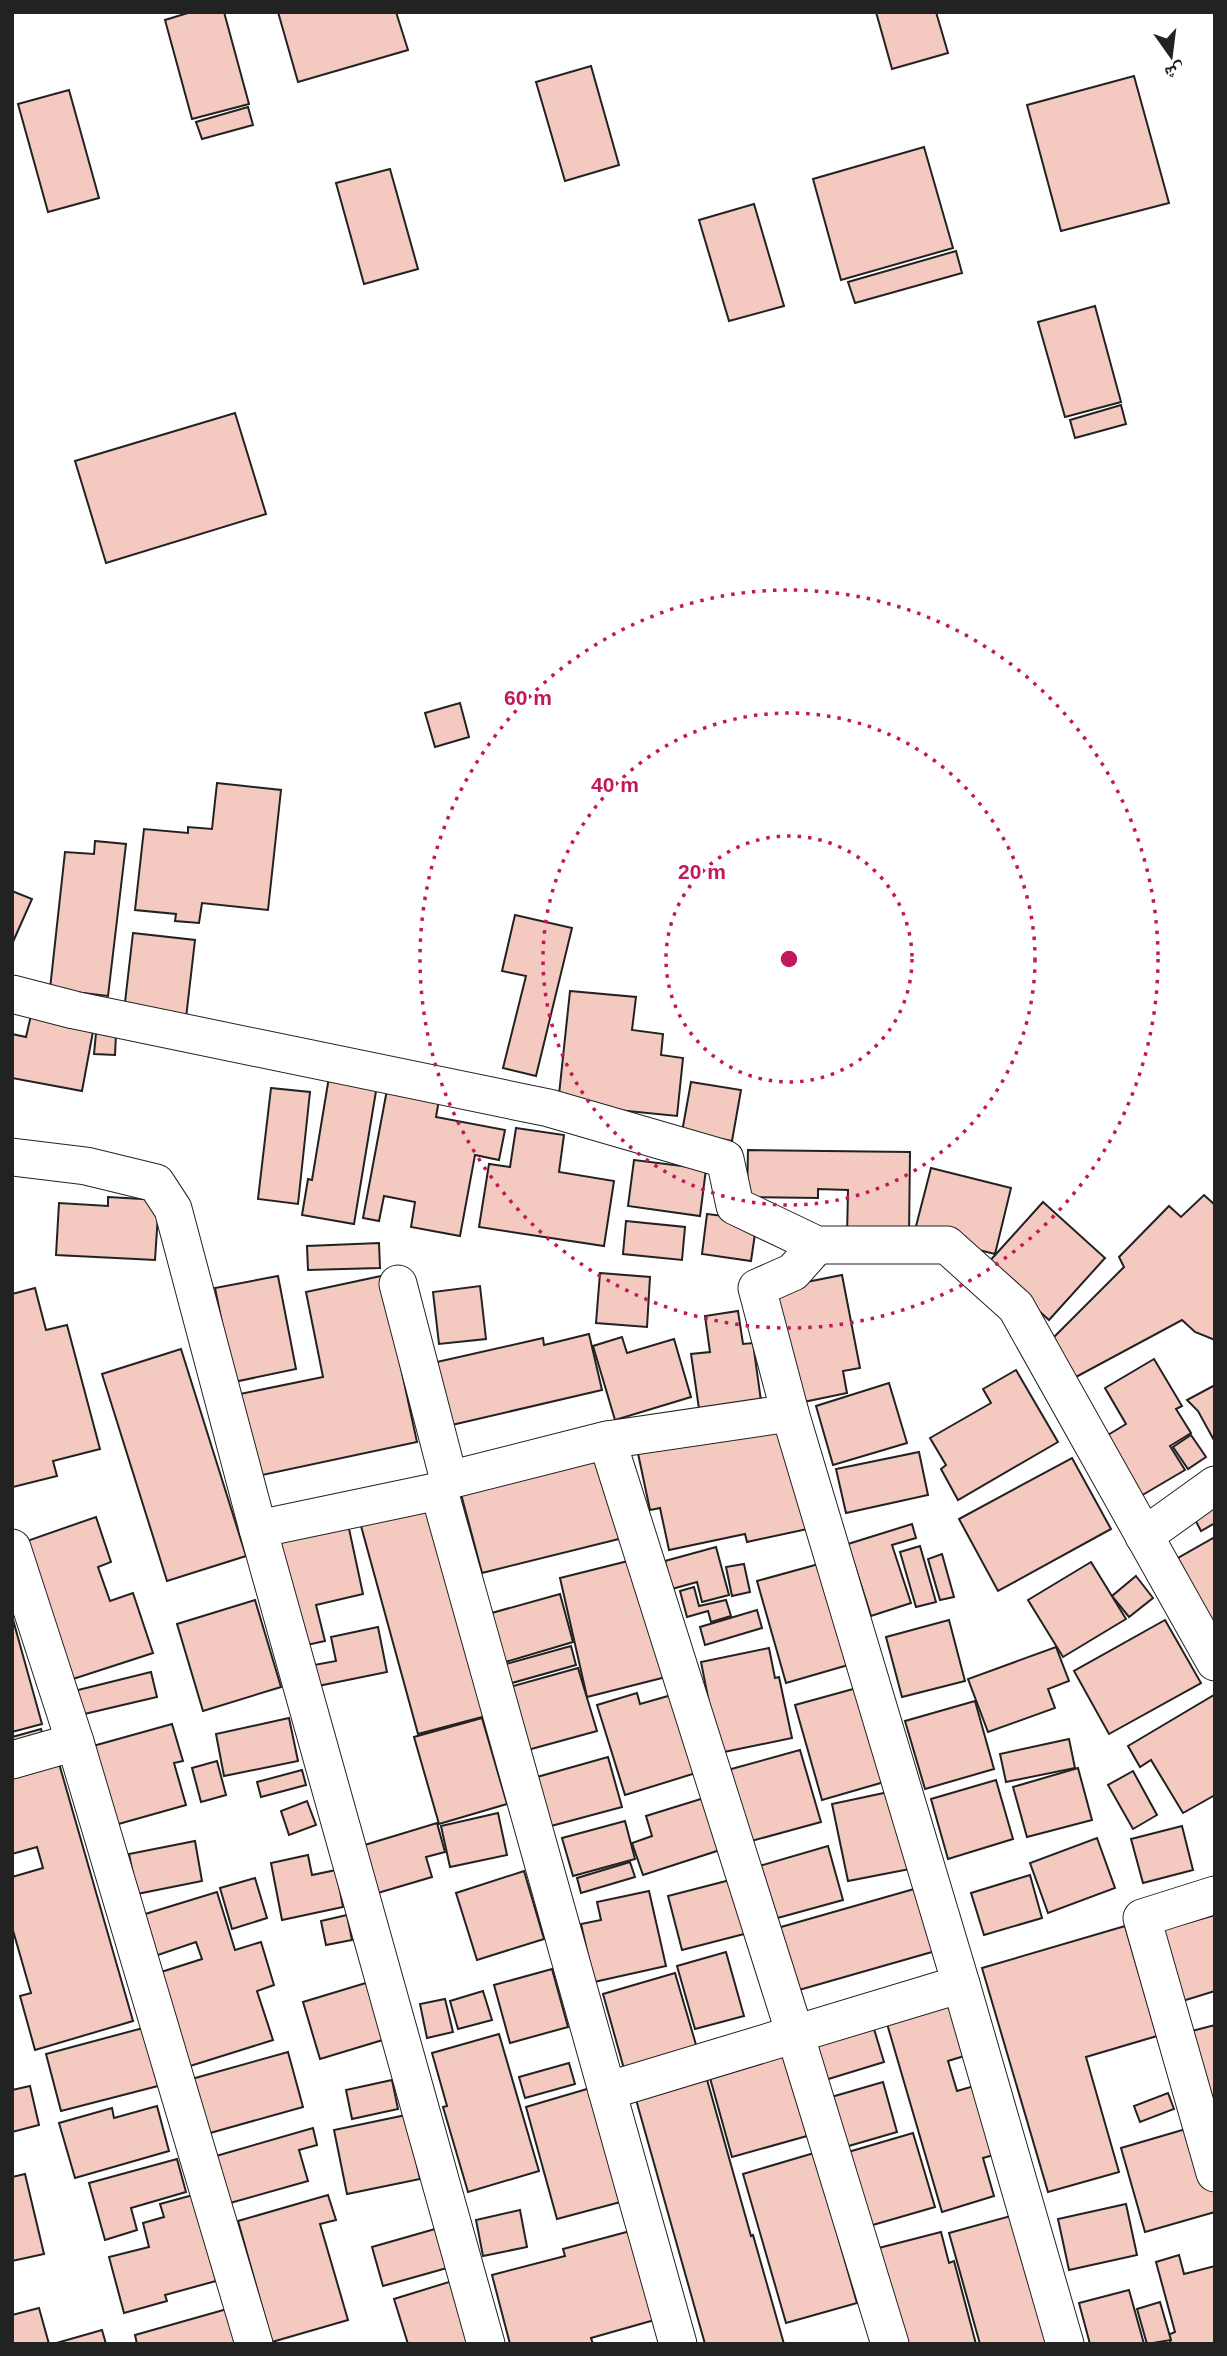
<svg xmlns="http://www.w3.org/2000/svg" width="1227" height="2356" viewBox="0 0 1227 2356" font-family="Helvetica,'Noto Naskh Arabic',sans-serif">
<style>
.building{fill:#f3c9c0;stroke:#222;stroke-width:2}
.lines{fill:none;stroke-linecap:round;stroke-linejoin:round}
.minor-casing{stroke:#222;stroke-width:39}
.minor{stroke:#fff;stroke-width:37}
.ring{fill:none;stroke:#c2185b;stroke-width:3.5;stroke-dasharray:3.5 7}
.centre{fill:#c2185b;stroke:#fff;stroke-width:3.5}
.ring-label{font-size:21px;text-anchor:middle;font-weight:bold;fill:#c2185b;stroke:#fff;stroke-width:5;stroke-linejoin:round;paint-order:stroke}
</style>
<rect width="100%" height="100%" fill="#fff"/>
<g class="building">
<polygon points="191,12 224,12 249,104 192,119 165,20"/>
<polygon points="278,12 396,12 408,50 298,82"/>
<polygon points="876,12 936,12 948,53 892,69"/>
<polygon points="591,66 619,165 565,181 536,82"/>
<polygon points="1134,76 1169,203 1061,231 1027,105"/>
<polygon points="69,90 99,198 48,212 18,104"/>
<polygon points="248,107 253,125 202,139 196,122"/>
<polygon points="924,147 953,248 841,280 813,179"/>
<polygon points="390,169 418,269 364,284 336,183"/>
<polygon points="754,204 784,306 729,321 699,220"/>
<polygon points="956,251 962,273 855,303 848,282"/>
<polygon points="1095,306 1121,402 1065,417 1038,322"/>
<polygon points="1121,405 1126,424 1075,438 1070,420"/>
<polygon points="235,413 266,514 106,563 75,461"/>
<polygon points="460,703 469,737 435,747 425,713"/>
<polygon points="217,783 281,790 268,910 202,903 199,923 175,921 176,914 135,910 144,829 188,833 188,827 212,829"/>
<polygon points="95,841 126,844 108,996 50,989 65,852 94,854"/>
<polygon points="12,891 32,899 12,944"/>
<polygon points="515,915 572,928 536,1076 503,1068 526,976 502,971"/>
<polygon points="133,933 195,940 186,1018 124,1011"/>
<polygon points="570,991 636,997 632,1030 663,1034 661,1055 683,1058 677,1116 558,1104"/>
<polygon points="31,1015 94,1026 82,1091 12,1078 12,1034 26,1037"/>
<polygon points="96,1033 116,1034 115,1055 94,1054"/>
<polygon points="330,1071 378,1079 354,1224 302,1215 308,1179 312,1180"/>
<polygon points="389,1079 441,1088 436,1117 505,1130 499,1160 475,1155 460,1236 411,1227 415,1202 384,1196 379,1221 363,1218"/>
<polygon points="691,1082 741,1090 732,1141 682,1132"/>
<polygon points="271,1088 310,1092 298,1204 258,1199"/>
<polygon points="516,1128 564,1135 559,1172 614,1181 604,1246 479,1227 489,1164 510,1167"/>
<polygon points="748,1150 910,1152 909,1237 847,1236 848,1190 818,1189 818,1198 747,1197"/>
<polygon points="634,1160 706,1169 700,1216 628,1206"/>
<polygon points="931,1168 1011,1188 995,1254 914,1234"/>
<polygon points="1204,1195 1215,1205 1215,1340 1195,1332 1182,1320 1076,1377 1045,1346 1124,1267 1119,1257 1169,1206 1181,1217"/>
<polygon points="108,1197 159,1200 155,1260 56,1255 59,1203 108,1206"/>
<polygon points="1043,1202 1105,1258 1049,1320 987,1264"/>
<polygon points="707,1214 757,1220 751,1261 702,1254"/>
<polygon points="626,1221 685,1227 682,1260 623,1254"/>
<polygon points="379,1243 380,1268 308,1270 307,1246"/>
<polygon points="600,1273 650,1277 647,1327 596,1323"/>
<polygon points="842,1275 860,1368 843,1371 847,1393 794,1404 771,1289"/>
<polygon points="278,1276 296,1369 234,1382 215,1288"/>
<polygon points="381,1276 417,1442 253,1477 235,1395 323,1377 306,1292"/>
<polygon points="480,1286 486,1339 439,1344 433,1292"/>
<polygon points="35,1288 46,1330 67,1325 100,1449 53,1461 57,1476 13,1487 12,1294"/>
<polygon points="738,1311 743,1344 753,1343 761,1401 699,1409 691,1354 710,1352 705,1316"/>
<polygon points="589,1334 602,1390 443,1427 428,1364 543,1338 544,1345"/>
<polygon points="622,1337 627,1353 674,1339 691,1397 615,1420 593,1346"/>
<polygon points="181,1349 246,1556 167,1581 102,1374"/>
<polygon points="1154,1359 1182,1406 1176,1409 1191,1433 1170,1446 1185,1470 1134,1500 1098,1441 1126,1424 1105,1388"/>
<polygon points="1016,1370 1058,1442 958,1500 941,1469 946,1465 930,1438 991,1403 983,1389"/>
<polygon points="889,1383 907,1443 833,1465 816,1406"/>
<polygon points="1215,1385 1215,1442 1198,1411 1187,1400"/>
<polygon points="779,1423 812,1528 747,1542 745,1534 669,1550 660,1508 650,1510 636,1444"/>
<polygon points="1191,1435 1206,1457 1188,1469 1173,1447"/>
<polygon points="919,1452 928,1495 846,1513 836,1469"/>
<polygon points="610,1456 631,1536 482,1573 461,1494"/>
<polygon points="1072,1458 1111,1529 998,1591 959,1519"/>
<polygon points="1215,1495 1215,1523 1201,1531 1189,1508"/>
<polygon points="426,1497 486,1716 418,1734 358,1515"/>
<polygon points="96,1517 111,1562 98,1567 110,1601 133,1593 153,1653 70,1680 24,1542"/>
<polygon points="348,1524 363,1594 316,1605 325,1641 302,1646 278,1540"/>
<polygon points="912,1524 916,1538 892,1545 911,1603 871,1616 848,1544"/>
<polygon points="1215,1537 1215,1630 1178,1558"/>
<polygon points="920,1546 936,1602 916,1607 900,1552"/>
<polygon points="716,1547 729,1595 702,1602 697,1582 672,1589 665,1561"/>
<polygon points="942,1554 954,1597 940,1600 928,1559"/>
<polygon points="636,1559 666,1677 587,1697 560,1578"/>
<polygon points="826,1562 855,1663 786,1683 757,1581"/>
<polygon points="1091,1562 1126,1619 1063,1657 1028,1600"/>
<polygon points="744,1564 750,1592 732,1596 726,1567"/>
<polygon points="1136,1576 1153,1598 1129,1617 1112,1596"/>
<polygon points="694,1587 699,1606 726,1600 731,1616 711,1622 708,1611 687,1617 680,1591"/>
<polygon points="560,1594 573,1642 502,1663 488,1614"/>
<polygon points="255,1600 281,1687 203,1711 177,1624"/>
<polygon points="757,1610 762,1628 705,1645 700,1627"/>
<polygon points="12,1616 42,1724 12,1732"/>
<polygon points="949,1620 965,1681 902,1697 886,1637"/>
<polygon points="1165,1620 1201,1683 1109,1734 1074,1671"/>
<polygon points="378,1627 387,1672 318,1686 314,1665 336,1661 331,1637"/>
<polygon points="571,1646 576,1665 505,1685 499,1666"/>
<polygon points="1056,1647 1069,1681 1048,1689 1055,1708 988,1732 968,1679"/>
<polygon points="769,1648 775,1678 779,1677 792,1738 719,1753 701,1662"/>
<polygon points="578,1668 597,1731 524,1751 506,1688"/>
<polygon points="151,1672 157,1697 80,1715 74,1691"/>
<polygon points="864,1686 891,1780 822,1800 795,1705"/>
<polygon points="637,1693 640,1704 675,1694 699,1772 625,1795 597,1705"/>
<polygon points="1214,1695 1215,1795 1183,1813 1151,1760 1140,1767 1128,1746"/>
<polygon points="975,1701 994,1769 925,1789 905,1721"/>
<polygon points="289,1718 298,1761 224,1776 216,1734"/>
<polygon points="482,1718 507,1804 439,1824 414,1737"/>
<polygon points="172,1724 183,1761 174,1763 186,1805 115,1825 93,1746"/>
<polygon points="41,1729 46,1746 12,1755 12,1737"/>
<polygon points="1069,1739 1075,1768 1006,1782 1000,1754"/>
<polygon points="800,1750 821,1822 744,1843 724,1771"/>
<polygon points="56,1753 133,2021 35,2050 20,1996 31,1993 12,1927 12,1877 43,1868 37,1847 12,1854 12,1766"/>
<polygon points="608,1757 622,1807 551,1826 537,1777"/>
<polygon points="217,1761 226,1795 201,1802 192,1768"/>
<polygon points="1078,1768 1092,1820 1027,1837 1013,1787"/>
<polygon points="302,1770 306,1785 261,1797 257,1782"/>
<polygon points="1133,1771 1157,1815 1133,1829 1108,1785"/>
<polygon points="996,1780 1013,1839 948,1859 931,1799"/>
<polygon points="898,1790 915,1868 848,1881 832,1804"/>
<polygon points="704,1798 720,1850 643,1875 632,1843 652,1836 646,1816"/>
<polygon points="307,1801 316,1825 289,1835 281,1811"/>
<polygon points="498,1813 507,1855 450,1867 441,1826"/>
<polygon points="625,1821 635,1859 573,1876 562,1838"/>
<polygon points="437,1823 445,1852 426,1857 432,1877 371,1895 358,1847"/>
<polygon points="1182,1826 1193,1870 1143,1883 1131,1839"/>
<polygon points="1097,1838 1115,1888 1048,1913 1030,1863"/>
<polygon points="195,1841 202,1881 137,1894 129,1854"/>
<polygon points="828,1846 843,1900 763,1922 749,1869"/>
<polygon points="308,1855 312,1875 336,1870 343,1907 282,1920 271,1863"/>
<polygon points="630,1862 635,1877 581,1893 577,1878"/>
<polygon points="524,1871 544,1939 477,1960 456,1893"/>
<polygon points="1030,1875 1042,1918 984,1935 971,1893"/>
<polygon points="255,1878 267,1918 232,1929 220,1888"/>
<polygon points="734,1879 748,1933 682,1950 668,1896"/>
<polygon points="928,1885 946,1948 792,1992 774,1929"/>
<polygon points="649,1891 666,1966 594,1982 581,1924 601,1920 597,1902"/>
<polygon points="217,1892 235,1950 261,1942 274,1985 257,1991 273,2040 187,2067 158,1973 202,1959 196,1942 155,1956 142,1915"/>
<polygon points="347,1915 352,1940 326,1945 321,1921"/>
<polygon points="1215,1915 1215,1991 1176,2003 1155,1932"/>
<polygon points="1125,1926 1157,2036 1086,2057 1119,2172 1048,2192 982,1968"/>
<polygon points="726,1952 744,2016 695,2029 677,1966"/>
<polygon points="552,1969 568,2027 510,2043 494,1985"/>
<polygon points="675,1973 699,2055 626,2076 603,1994"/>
<polygon points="369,1982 386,2039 320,2059 303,2002"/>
<polygon points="955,1989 974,2053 948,2061 957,2091 981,2084 1001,2153 983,2158 994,2196 942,2212 883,2010"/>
<polygon points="483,1991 492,2020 458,2029 450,2001"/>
<polygon points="445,1999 453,2032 427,2038 420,2004"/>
<polygon points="871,2019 884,2062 822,2081 809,2037"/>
<polygon points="1215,2025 1215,2124 1184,2033"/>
<polygon points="143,2028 158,2086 61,2111 46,2054"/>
<polygon points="499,2034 539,2171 468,2192 443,2107 447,2106 432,2053"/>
<polygon points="288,2052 303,2107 203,2135 188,2080"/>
<polygon points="785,2056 807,2136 732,2157 710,2078"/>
<polygon points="569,2063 575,2084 525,2098 519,2077"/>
<polygon points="704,2069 751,2236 753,2235 784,2344 705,2344 633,2089"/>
<polygon points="392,2080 398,2109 352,2119 346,2090"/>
<polygon points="883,2082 897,2132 835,2150 821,2100"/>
<polygon points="30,2086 39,2125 12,2132 12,2090"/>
<polygon points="597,2086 628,2200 557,2219 526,2107"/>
<polygon points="1168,2093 1174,2109 1140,2122 1134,2106"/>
<polygon points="157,2106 169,2151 75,2178 59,2123 112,2108 114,2118"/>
<polygon points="406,2115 420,2179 347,2194 334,2130"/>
<polygon points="1196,2126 1215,2193 1215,2212 1145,2232 1121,2148"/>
<polygon points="313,2128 317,2145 299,2150 308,2181 230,2203 216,2156"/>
<polygon points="913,2133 935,2207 859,2229 838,2155"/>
<polygon points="814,2153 857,2303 786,2323 743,2174"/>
<polygon points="177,2159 186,2192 131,2208 137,2230 105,2240 89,2183"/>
<polygon points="25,2174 44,2254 12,2261 12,2177"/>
<polygon points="193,2195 216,2281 165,2295 167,2301 124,2313 109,2257 149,2247 143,2223 164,2217 160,2204"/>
<polygon points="328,2195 336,2220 320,2224 348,2320 272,2342 238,2221"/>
<polygon points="1126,2204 1137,2255 1069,2270 1058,2219"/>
<polygon points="520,2210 527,2247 483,2256 476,2220"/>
<polygon points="1025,2212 1062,2344 980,2344 949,2233"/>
<polygon points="442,2227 454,2266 383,2286 372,2247"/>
<polygon points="634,2230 658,2319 591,2338 593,2344 510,2344 492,2275 565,2256 563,2249"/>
<polygon points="941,2232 949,2263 954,2261 976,2344 892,2344 867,2251"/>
<polygon points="1179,2255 1184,2274 1215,2266 1215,2344 1171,2344 1168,2335 1175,2332 1156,2262"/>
<polygon points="462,2278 482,2344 408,2344 394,2299"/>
<polygon points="1129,2290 1144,2344 1090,2344 1079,2303"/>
<polygon points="1160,2302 1171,2340 1147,2344 1137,2309"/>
<polygon points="39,2308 49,2344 12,2344 12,2315"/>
<polygon points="227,2309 237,2344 137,2344 135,2335"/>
<polygon points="102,2330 106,2344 53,2344"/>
</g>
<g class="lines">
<g class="minor-casing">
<g id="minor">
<polyline points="12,994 74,1010 549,1108 725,1159 735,1206 817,1245 947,1245 1016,1307 1215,1662"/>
<polyline points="12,1157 86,1166 156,1183 173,1209 258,1529 486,2344"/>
<polyline points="398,1284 449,1480"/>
<polyline points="790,1413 757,1288 793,1272 817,1245"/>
<polyline points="607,1440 790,1413 961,1984 1065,2344"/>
<polyline points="258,1529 439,1491"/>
<polyline points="1144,1536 1215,1485"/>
<polyline points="12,1548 75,1742 254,2344"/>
<polyline points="12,1760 75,1742"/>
<polyline points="1215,1895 1142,1918 1215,2173"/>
<polyline points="607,2091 961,1984"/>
<polyline points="678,2344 439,1491 449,1480 607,1440 795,2034 890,2344"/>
</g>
</g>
<use href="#minor" class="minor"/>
</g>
<g class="ring">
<circle cx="789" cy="959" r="123"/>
<circle cx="789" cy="959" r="246"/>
<circle cx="789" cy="959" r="369"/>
</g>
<circle cx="789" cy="959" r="10" class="centre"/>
<g class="ring-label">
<text x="528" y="705">60 m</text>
<text x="615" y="792">40 m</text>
<text x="702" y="879">20 m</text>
</g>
<rect width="1227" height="2356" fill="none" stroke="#222222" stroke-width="28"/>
<g transform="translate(1171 56) rotate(166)" stroke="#ffffff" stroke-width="5" paint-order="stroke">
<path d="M0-5L12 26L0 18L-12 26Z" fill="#222222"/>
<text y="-10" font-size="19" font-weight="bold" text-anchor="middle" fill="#222222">ش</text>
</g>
</svg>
